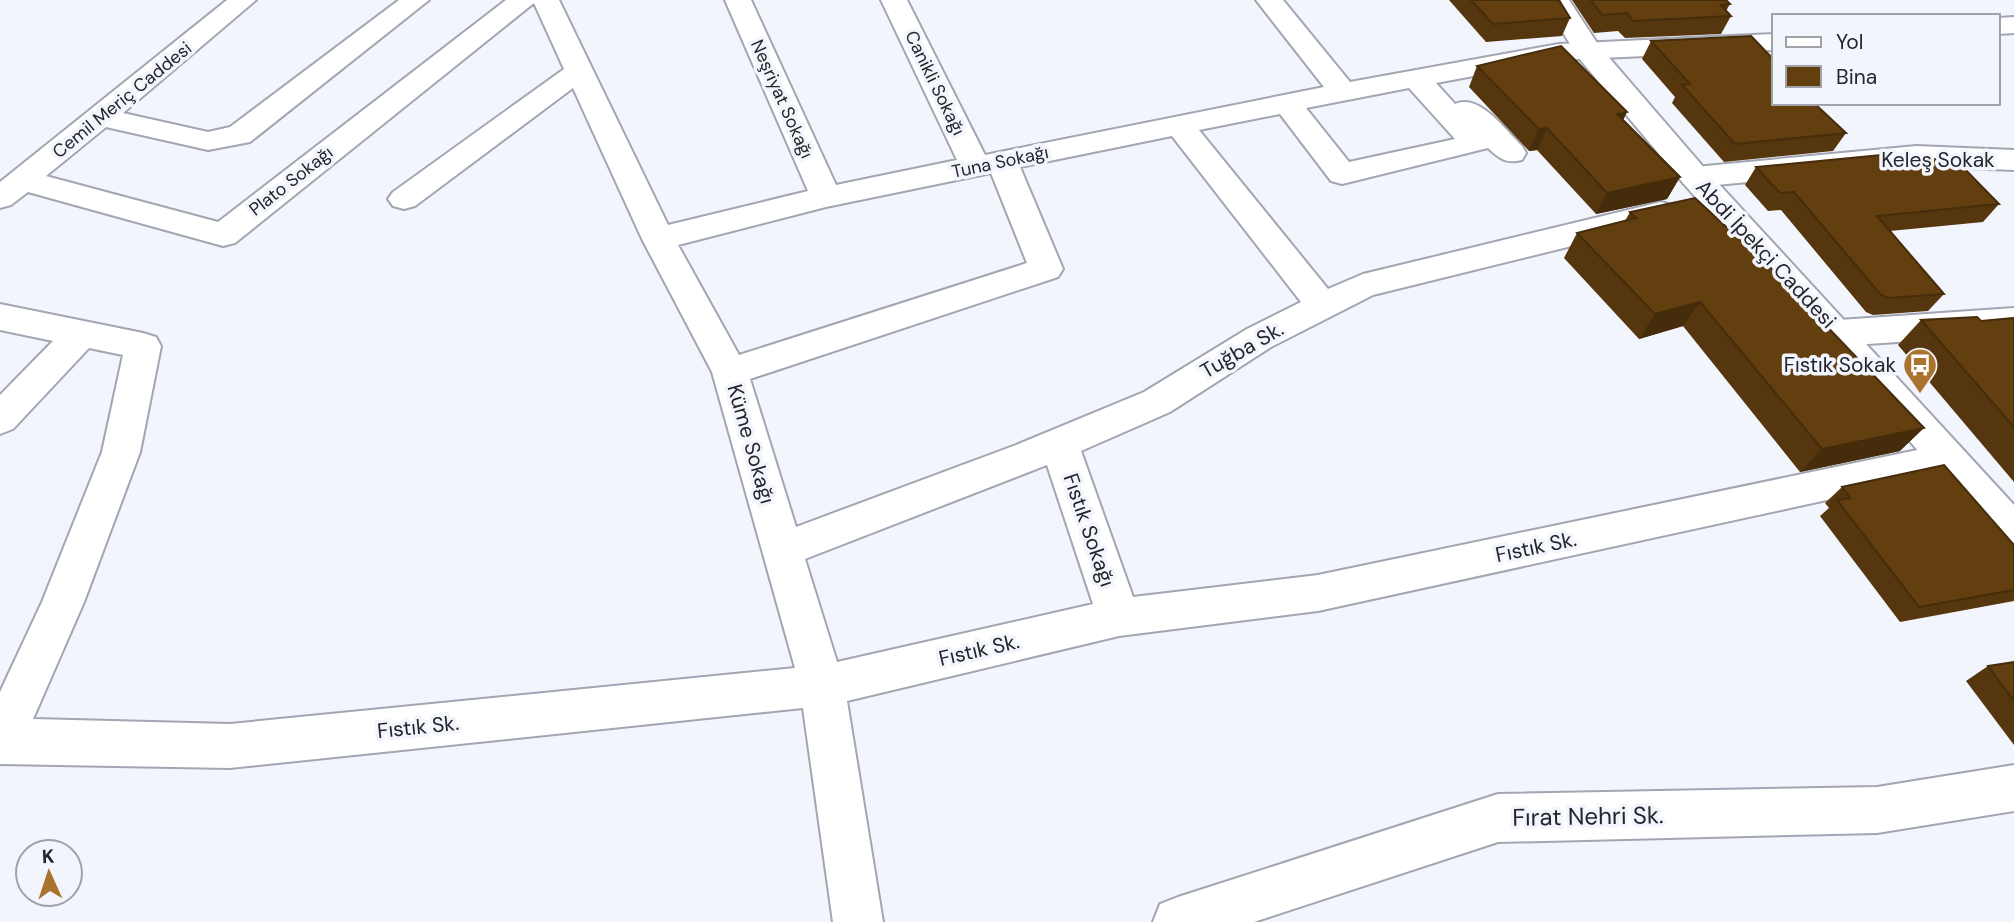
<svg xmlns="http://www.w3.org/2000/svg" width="2014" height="922" viewBox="0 0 2014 922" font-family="'DM Sans',sans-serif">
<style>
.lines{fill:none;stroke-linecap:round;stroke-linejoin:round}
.minor-casing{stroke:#a2a5b2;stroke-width:4}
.major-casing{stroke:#a2a5b2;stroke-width:4}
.minor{fill:#fff;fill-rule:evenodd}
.major{fill:#fff;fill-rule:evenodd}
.wall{fill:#55360e}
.shaded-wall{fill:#452c0b}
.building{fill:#633f10;stroke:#452c0b;stroke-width:2}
.labels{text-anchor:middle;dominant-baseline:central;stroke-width:7;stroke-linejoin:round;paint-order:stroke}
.far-street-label{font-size:18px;fill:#24252a;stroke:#f3f5fd}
.street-label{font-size:21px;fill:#24252a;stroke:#f3f5fd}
.poi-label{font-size:21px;fill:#24252a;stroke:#f3f5fd;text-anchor:end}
.near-street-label{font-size:24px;fill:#24252a;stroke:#f3f5fd}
</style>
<rect width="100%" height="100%" fill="#f3f5fd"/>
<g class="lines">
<g class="minor-casing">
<g id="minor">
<path d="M 227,0 L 256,0 L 123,113 L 208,132 L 230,127 L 399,0 L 429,0 L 250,142 L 208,150 L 106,127 L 46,176 L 218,222 L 506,0 L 559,0 L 668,225 L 808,191 L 725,0 L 751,0 L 836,185 L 957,160 L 881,0 L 907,0 L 985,155 L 1324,87 L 1256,0 L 1283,0 L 1350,82 L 1559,44 L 1774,34 L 1774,50 L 1559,60 L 1436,83 L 1455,104 C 1480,93 1505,130 1522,146 L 1526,153 L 1522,160 C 1506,164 1500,159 1488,148 L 1342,184 L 1331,181 L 1280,114 L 1199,130 L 1328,289 L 1363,274 L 1661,202 L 1672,205 L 1677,213 L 1672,221 L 1661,224 L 1373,295 L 1271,347 L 1170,412 L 1081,451 L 1133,597 L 1318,575 L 1946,444 L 1960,448 L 1965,459 L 1960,470 L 1946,474 L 1318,611 L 1119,636 L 847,701 L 883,922 L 833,922 L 803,708 L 230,768 L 0,764 L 0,692 L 42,602 L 102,452 L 123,355 L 89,348 L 13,429 L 0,434 L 0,395 L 53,341 L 0,330 L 0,304 L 143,333 L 156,337 L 161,346 L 140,452 L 84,602 L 33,719 L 230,724 L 795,668 L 712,372 L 642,239 L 573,88 L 415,206 L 404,209 L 393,206 L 388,199 L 393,192 L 564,69 L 534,3 L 235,243 L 223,246 L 28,192 L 11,205 L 0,208 L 0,182 ZM 1409,88 L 1455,139 L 1349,162 L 1306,108 ZM 1172,136 L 1301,302 L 1247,329 L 1144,392 L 1016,445 L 796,527 L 750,379 L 1058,277 L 1063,269 L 1020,167 ZM 991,173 L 1027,263 L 739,355 L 678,245 L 826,207 ZM 1047,465 L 1093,604 L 837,662 L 805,559 Z"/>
<polygon points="2014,17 2014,33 1998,34 1998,18"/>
<polygon points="1916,146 2014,150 2014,170 1916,166 1695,187 1684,184 1679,177 1684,170 1695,167"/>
<polygon points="2014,308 2014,334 1839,346 1827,342 1821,333 1827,324 1839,320"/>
<polygon points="2014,765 2014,811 1877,833 1498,842 1254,922 1153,922 1160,904 1178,897 1498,794 1877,787"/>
</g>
</g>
<g class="major-casing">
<polygon id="major" points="1543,0 1569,0 1599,46 1706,170 2014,505 2014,549 2000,544 1684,184 1578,57"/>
</g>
<use href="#minor" class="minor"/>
<use href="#major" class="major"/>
</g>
<g class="wall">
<polygon points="1449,0 1559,0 1570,18 1562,36 1486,42"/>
<polygon points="1572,0 1726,0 1730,4 1726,11 1731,16 1721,34 1625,38 1618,31 1594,33"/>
<polygon points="1651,41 1774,103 1846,133 1833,151 1724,162 1672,103 1675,97 1642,59"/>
<polygon points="1477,66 1627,112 1623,120 1680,177 1667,199 1596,214 1537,150 1529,151 1469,87"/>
<polygon points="1887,162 1999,204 1983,222 1890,231 1944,294 1928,311 1873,315 1866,312 1781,210 1768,211 1745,185 1756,167"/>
<polygon points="1630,212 1900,451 1800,472 1683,326 1639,339 1564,258 1577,233 1625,221"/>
<polygon points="2014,319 2014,482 1898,345 1921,320 1981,321"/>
<polygon points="1842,487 2014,545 2014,601 1900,622 1820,516 1829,508 1825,503"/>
<polygon points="2014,662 2014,745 1966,681 1988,666"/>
</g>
<g class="shaded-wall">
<polygon points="1627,112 1616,134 1617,114"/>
<polygon points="1547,128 1537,150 1529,151 1539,129"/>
<polygon points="1680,177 1667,199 1596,214 1607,193"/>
<polygon points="1700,302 1683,326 1639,339 1655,314"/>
<polygon points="1924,428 1900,451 1800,472 1822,449"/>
</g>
<g class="building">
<polygon points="1471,0 1559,0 1570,18 1493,24"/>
<polygon points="1591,0 1726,0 1730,4 1721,5 1731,16 1633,21 1627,13 1602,15"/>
<polygon points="1751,36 1774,60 1774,103 1814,103 1846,133 1735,144 1682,85 1690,84 1651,41"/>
<polygon points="1561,46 1627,112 1617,114 1680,177 1607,193 1547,128 1539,129 1477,66"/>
<polygon points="1881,155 1887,162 1954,158 1999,204 1877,216 1944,294 1888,298 1881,295 1794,192 1780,193 1756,167"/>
<polygon points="1695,198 1775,272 1924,428 1822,449 1700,302 1655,314 1577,233 1636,218 1630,212"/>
<polygon points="1977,317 1981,321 2013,318 2014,319 2014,427 1921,320"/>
<polygon points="1944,465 2014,545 2014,590 1919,607 1837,500 1850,498 1842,487"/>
<polygon points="2014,662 2014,701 1988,666"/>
</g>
<defs>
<g id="bus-pin" transform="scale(1.75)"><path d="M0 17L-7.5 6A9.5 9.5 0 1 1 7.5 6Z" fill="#a9722d" stroke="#f3f5fd"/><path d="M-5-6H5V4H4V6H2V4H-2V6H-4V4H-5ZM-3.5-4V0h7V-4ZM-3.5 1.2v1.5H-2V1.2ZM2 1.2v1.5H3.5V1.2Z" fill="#fff"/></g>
</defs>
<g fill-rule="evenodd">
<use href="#bus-pin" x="1920" y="365"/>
</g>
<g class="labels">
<g class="far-street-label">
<text transform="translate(935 83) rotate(64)">Canikli Sokağı</text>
<text transform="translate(782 99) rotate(66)">Neşriyat Sokağı</text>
<text transform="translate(122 100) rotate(-39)">Cemil Meriç Caddesi</text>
<text transform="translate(1000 162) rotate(-12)">Tuna Sokağı</text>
<text transform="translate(291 181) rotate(-38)">Plato Sokağı</text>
</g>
<g class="street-label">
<text x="1938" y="160">Keleş Sokak</text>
<text transform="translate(1766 254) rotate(47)">Abdi İpekçi Caddesi</text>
<text transform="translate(1242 350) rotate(-30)">Tuğba Sk.</text>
<text transform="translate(751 444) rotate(74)">Küme Sokağı</text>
<text transform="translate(1089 530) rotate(71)">Fıstık Sokağı</text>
<text transform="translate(1536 547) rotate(-12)">Fıstık Sk.</text>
<text transform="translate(979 650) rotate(-13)">Fıstık Sk.</text>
<text transform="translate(418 727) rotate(-6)">Fıstık Sk.</text>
</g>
<g class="poi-label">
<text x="1896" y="365">Fıstık Sokak</text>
</g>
<g class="near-street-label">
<text transform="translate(1588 816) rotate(-1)">Fırat Nehri Sk.</text>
</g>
</g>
<rect x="1772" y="14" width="228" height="91" fill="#f3f5fd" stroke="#a0a2a9" stroke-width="2"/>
<rect x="1786" y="37" width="35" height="10" fill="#ffffff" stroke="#a0a2a9" stroke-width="2"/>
<text x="1836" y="49" font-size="21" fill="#24252a">Yol</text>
<rect x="1786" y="66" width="35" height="21" fill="#633f10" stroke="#a0a2a9" stroke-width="2"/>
<text x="1836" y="84" font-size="21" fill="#24252a">Bina</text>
<g transform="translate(49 873) rotate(357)"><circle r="33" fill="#f3f5fd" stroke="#a0a2a9" stroke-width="2"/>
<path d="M0-5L12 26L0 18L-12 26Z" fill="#a9722d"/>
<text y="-10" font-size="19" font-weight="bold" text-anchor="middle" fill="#24252a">K</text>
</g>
</svg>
